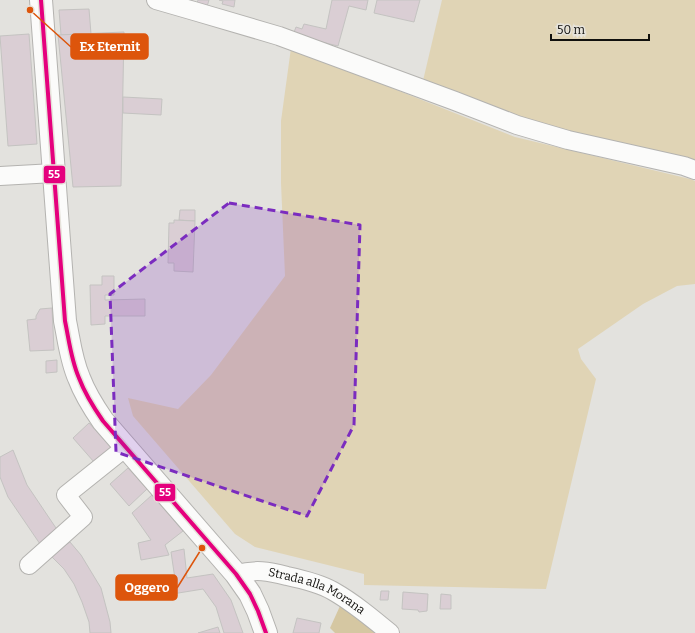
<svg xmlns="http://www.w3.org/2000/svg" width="695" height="633" viewBox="0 0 695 633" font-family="Bitter,serif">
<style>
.green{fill:#e0d4b5}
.forest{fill:#d5c7a2}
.building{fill:#daced4;stroke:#c4c3c1}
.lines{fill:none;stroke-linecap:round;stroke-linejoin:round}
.minor-casing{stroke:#b4b3b0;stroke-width:20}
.major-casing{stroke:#b4b3b0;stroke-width:24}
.minor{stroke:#fbfbfa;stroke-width:18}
.major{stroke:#fbfbfa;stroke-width:22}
.bus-1-casing{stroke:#e6e3db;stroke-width:7}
.bus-1{stroke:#e5007d;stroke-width:4}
.marked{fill:#7b2cbf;fill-opacity:0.2;stroke:#7b2cbf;stroke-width:3;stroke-dasharray:8 5;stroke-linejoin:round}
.labels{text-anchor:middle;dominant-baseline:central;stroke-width:3;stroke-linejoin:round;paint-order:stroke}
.street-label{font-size:12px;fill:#11100d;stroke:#e6e3db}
.leader{fill:none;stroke:#dd550c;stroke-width:1.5}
.callout-dot{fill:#dd550c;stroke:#e6e3db;stroke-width:1.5}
.callout{fill:#dd550c;stroke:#dd550c;stroke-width:1.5}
.callout-label{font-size:13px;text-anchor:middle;font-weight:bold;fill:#fff}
.line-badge{stroke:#e6e3db;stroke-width:1.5}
.badge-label{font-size:11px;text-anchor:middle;font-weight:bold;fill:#fff}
</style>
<rect width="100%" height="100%" fill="#e3e2de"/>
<g class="green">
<polygon points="442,0 695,0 695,164 560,134 422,85"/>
<polygon points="291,48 515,137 690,179 695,181 695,284 677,286 643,304 578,349 581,359 596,379 546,589 364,585 364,574 255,547 235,534 133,416 128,398 178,409 211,375 285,276 281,183 281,121"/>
</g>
<polygon class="forest" points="340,606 388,633 335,633 330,628"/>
<g class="building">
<polygon points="198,0 209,0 206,10 196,7"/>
<polygon points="219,0 235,0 234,7 222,4 223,1"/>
<polygon points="332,0 368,0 366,10 349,6 338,46 293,35 296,27 302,29 304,24 326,29"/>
<polygon points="377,0 420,0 414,22 374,13"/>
<polygon points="89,9 91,34 61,35 59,10"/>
<polygon points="124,32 121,186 73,187 58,35"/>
<polygon points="29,34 37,144 8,146 0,36"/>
<polygon points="123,97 162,99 161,115 123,113"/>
<polygon points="180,210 195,210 195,221 179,220"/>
<polygon points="174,220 195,221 193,272 174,271 174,263 168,263 169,223 174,223"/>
<polygon points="102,276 114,276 114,295 105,295 105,300 145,299 145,316 105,316 105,324 91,325 90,285 102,285"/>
<polygon points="52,308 54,350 30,351 27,320 36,319 36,316 40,309"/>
<polygon points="57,360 57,372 46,373 46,361"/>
<polygon points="89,423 113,450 94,462 73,438"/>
<polygon points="13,450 27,485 58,531 40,544 8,497 0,477 0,457"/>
<polygon points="128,468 147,489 129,506 110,484"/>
<polygon points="152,495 183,531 165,545 169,555 141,560 138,543 151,540 132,513"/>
<polygon points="70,542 81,555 101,588 110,622 111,633 90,633 89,622 82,602 74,584 64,569 50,555"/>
<polygon points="184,549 187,578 213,574 231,600 243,633 224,633 216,607 203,589 160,596 159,583 175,579 171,552"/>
<polygon points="381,591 389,591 388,600 380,600"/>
<polygon points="403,592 428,594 427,611 419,612 418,610 402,609"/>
<polygon points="441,594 451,595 451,609 440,609"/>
<polygon points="297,618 321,623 319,633 293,633"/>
<polygon points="218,627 220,633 198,633"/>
</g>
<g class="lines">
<g class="minor-casing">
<g id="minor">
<polyline points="156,0 194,11 279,36 455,101 517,125 568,140 684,166 695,170"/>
<polyline points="0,176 54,173"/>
<polyline points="29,565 83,517 66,495 126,447"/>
<path id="s1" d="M 236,574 C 256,569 268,571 287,576 C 301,579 321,584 333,591 C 354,603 372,618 390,633"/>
</g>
</g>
<g class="major-casing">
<path id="major" d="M 41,0 L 65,321 C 69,340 71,360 79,378 C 85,394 94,408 103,421 L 236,574 L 250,594 L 258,611 L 266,633"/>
</g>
<use href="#minor" class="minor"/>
<use href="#major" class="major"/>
<g class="bus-1-casing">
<path id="bus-1" d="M 41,0 L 65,321 C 69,340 71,360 79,378 C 85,394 94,408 103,421 L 236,574 L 250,594 L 258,611 L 266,633"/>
</g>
<use href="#bus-1" class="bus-1"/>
</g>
<path class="marked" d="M 229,203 L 360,225 L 354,425 L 307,516 L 116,452 L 110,294 Z"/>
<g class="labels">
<g class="street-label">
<text stroke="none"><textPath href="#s1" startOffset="85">Strada alla Morana</textPath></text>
</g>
</g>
<path class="leader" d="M30 10L71 47M202 548L177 588"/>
<g class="callout-dot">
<circle cx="30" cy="10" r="4"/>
<circle cx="202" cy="548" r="4"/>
</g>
<g class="callout">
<rect x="71" y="34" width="77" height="25" rx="4"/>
<rect x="116" y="575" width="61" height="25" rx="4"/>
</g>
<g class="callout-label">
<text x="110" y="51">Ex Eternit</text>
<text x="147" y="592">Oggero</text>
</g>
<g class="line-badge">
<rect x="43" y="165" width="23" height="19" rx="4" fill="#e5007d"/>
<rect x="154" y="483" width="22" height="19" rx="4" fill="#e5007d"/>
</g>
<g class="badge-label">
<text x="54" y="178">55</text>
<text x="165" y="496">55</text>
</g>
<path d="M551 34v6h98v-6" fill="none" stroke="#11100d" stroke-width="2"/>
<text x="557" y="34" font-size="12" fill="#11100d" stroke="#e6e3db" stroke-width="3" paint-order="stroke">50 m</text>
</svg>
